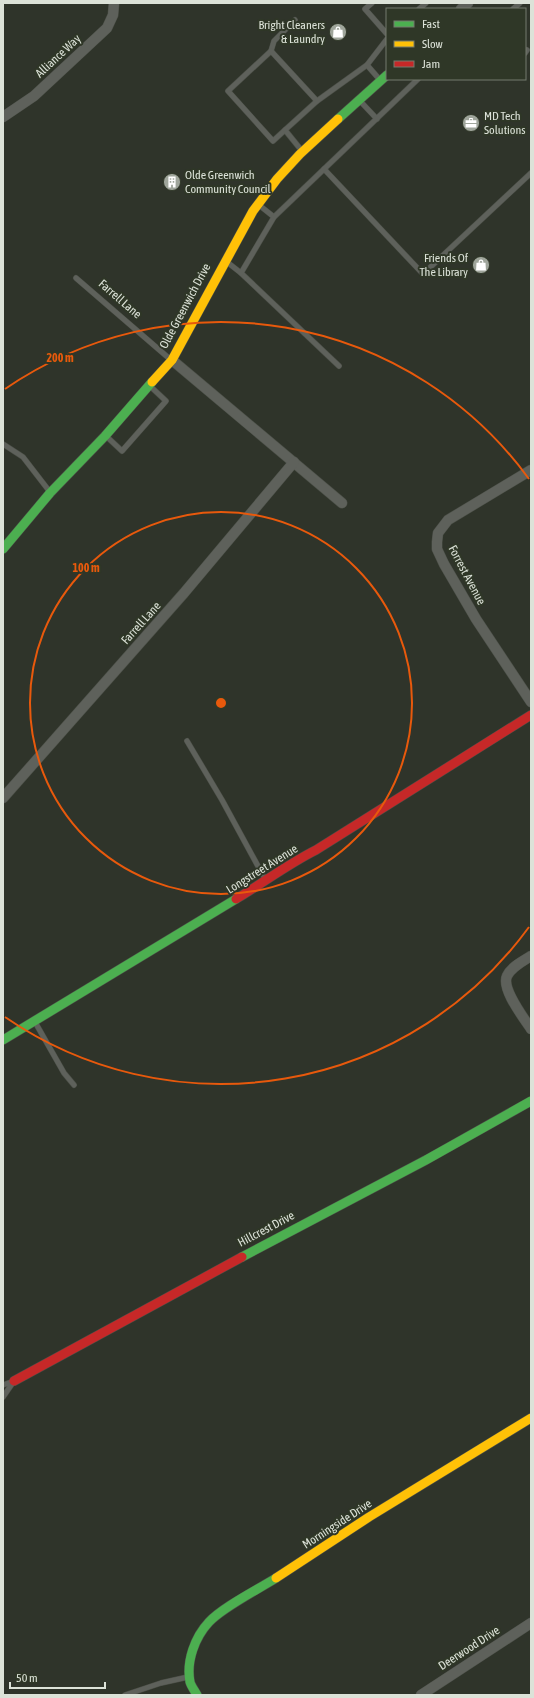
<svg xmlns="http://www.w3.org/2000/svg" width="534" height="1698" viewBox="0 0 534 1698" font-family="'Asap Condensed',sans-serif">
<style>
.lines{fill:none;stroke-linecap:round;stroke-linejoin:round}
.lane-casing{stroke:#4b4f47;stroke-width:6}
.street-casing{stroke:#4b4f47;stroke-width:11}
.fast-casing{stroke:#4b4f47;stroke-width:10}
.slow-casing{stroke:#4b4f47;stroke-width:10}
.jam-casing{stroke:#4b4f47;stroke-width:10}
.lane{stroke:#5e615b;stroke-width:5}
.street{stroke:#5e615b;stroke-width:10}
.fast{stroke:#4caf50;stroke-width:9}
.slow{stroke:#ffc107;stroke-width:9}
.jam{stroke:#c62828;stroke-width:9}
.ring{fill:none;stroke:#e8590c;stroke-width:2}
.labels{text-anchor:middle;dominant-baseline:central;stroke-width:4;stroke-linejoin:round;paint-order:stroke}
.poi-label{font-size:12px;fill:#dce2d8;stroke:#2f3727;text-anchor:end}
.street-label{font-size:12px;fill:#dce2d8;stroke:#2f3727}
.centre{fill:#e8590c;stroke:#2f3727;stroke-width:2}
.ring-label{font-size:12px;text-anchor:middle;font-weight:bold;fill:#e8590c;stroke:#2f3727;stroke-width:4;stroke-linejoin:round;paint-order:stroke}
</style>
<rect width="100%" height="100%" fill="#2f342a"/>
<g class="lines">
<g class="lane-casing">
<g id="lane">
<polyline points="372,3 365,9 387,34"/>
<polyline points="419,9 426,3"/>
<polyline points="513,9 520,3"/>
<polyline points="271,51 274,41 295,20"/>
<polyline points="525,53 527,50"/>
<polyline points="367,65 380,80"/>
<polyline points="361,102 377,119"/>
<polyline points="285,130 273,141 228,91 271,51 317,101"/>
<polyline points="302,151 285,130 317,101 367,65 387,39"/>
<polyline points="324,169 423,274 531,173"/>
<polyline points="259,205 274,217"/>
<polyline points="227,262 241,273 339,366"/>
<polyline points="241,273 274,217 418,79"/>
<polyline points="76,278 171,360"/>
<polyline points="106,436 122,451 166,401 150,386"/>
<polyline points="3,444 23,457 50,492"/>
<polyline points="187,741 222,800 265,879"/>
<polyline points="35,1022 64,1073 74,1085"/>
<polyline points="3,1385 14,1381 3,1397"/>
<polyline points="125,1695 161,1683 188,1677"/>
</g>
</g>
<g class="street-casing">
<g id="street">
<polyline points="461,9 468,3"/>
<polyline points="3,117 34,96 107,28 113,15 114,3"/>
<polyline points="172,360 342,503"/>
<polyline points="531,470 448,520 438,533 437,542 437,549 444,564 476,619 531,702"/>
<polyline points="3,798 184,593 294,462"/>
<path d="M 531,956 C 523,961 511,967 507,976 C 501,989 524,1018 531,1029"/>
<polyline points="421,1695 531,1623"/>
</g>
</g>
<g class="fast-casing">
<g id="fast">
<polyline points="338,119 387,75"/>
<polyline points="3,549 50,493 105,436 152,382"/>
<polyline points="3,1040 236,899"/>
<polyline points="242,1257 426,1160 531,1101"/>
<path d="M 197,1695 C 195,1691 191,1686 190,1682 C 186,1661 195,1637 209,1622 C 223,1607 257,1590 276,1578"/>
</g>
</g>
<g class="slow-casing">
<g id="slow">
<polyline points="152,382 172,360 253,211 277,179 300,154 338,119"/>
<polyline points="276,1578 369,1517 531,1418"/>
</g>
</g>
<g class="jam-casing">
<g id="jam">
<path d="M 236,899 C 263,883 288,864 316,850 L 531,715"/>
<polyline points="14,1381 242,1257"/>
</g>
</g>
<use href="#lane" class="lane"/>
<use href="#street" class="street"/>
<use href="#fast" class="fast"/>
<use href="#slow" class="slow"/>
<use href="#jam" class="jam"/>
</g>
<g class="ring">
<circle cx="221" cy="703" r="191"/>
<path d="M529 927A381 381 0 0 1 5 1017M5 389A381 381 0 0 1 529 479"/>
</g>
<defs>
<g id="shop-disc" transform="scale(0.9)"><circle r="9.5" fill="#9fa59b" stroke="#2f3727"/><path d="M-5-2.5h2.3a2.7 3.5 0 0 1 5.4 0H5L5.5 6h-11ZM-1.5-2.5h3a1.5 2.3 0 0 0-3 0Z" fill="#fff"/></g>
<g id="office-disc" transform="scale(0.9)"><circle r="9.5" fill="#9fa59b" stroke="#2f3727"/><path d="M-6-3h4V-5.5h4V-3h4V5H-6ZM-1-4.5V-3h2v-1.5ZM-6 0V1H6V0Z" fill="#fff"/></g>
<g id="building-disc" transform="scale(0.9)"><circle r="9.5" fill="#9fa59b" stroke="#2f3727"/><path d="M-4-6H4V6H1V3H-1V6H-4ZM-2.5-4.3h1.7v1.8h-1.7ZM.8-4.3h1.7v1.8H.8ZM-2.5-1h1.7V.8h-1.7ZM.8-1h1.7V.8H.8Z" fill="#fff"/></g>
</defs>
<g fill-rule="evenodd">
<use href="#shop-disc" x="338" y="32"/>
<use href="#office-disc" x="471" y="123"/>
<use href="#building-disc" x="172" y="182"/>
<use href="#shop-disc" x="481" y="265"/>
</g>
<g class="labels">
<g class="poi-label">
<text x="325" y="25">Bright Cleaners<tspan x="325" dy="14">&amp; Laundry</tspan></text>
<text x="484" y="116" text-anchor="start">MD Tech<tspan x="484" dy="14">Solutions</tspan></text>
<text x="185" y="175" text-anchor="start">Olde Greenwich<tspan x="185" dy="14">Community Council</tspan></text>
<text x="468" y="258">Friends Of<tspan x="468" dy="14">The Library</tspan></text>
</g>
<g class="street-label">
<text transform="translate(58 56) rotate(-43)">Alliance Way</text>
<text transform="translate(120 299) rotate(41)">Farrell Lane</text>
<text transform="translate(185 306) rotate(-62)">Olde Greenwich Drive</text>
<text transform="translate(467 575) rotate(62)">Forrest Avenue</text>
<text transform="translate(141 623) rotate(-48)">Farrell Lane</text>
<text transform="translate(262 869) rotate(-32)">Longstreet Avenue</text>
<text transform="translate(266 1229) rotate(-28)">Hillcrest Drive</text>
<text transform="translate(337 1524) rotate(-33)">Morningside Drive</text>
<text transform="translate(469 1648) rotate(-33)">Deerwood Drive</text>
</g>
</g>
<circle cx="221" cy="703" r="6" class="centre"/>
<g class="ring-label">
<text x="60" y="362">200 m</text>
<text x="86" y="572">100 m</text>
</g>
<rect width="534" height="1698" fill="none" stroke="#dce2d8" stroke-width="8"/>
<rect x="386" y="8" width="140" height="72" fill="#2f3727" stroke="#747b6e"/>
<rect x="394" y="21" width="20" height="6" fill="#4caf50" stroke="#747b6e"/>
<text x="422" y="28" font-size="12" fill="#dce2d8">Fast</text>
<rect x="394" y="41" width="20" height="6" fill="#ffc107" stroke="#747b6e"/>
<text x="422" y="48" font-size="12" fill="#dce2d8">Slow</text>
<rect x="394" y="61" width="20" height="6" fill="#c62828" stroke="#747b6e"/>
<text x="422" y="68" font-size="12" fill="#dce2d8">Jam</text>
<path d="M10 1682v6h95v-6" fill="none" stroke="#dce2d8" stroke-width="2"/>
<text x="16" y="1682" font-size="12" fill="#dce2d8" stroke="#2f3727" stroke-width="3" paint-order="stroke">50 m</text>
</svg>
